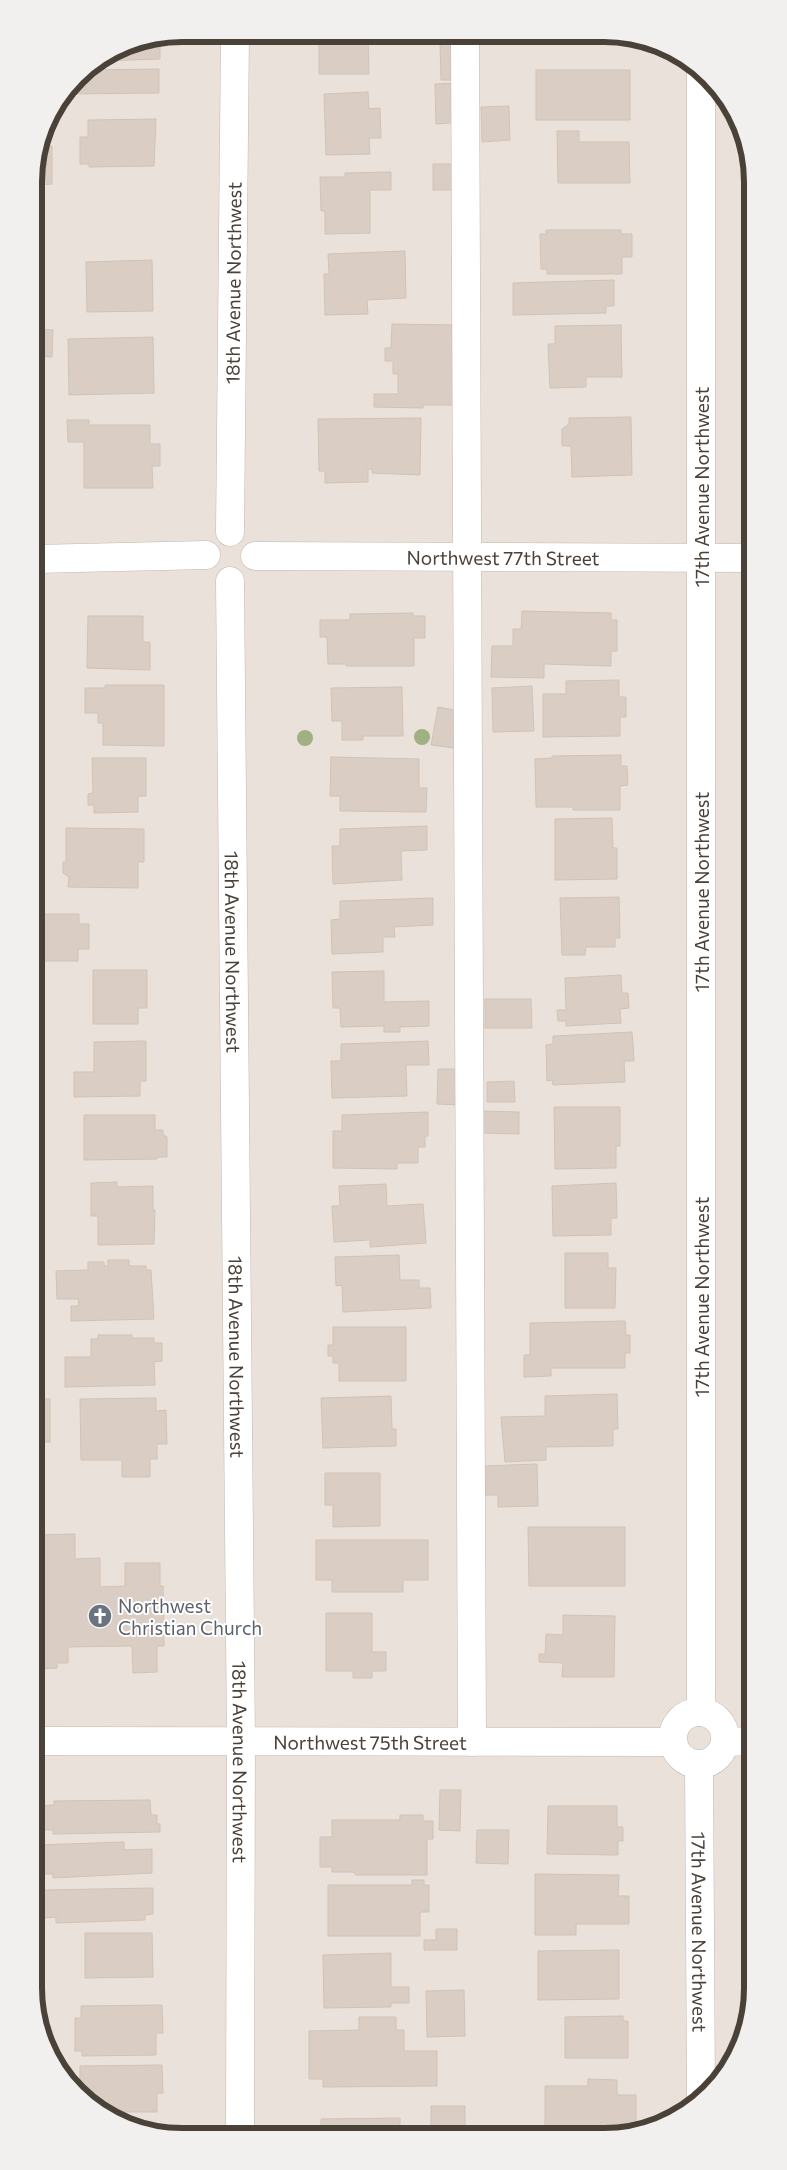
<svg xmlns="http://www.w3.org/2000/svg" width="787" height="2170" viewBox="0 0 787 2170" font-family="Commissioner,sans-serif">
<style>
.residential{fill:#eae2da}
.building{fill:#dacec4;stroke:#d2c2b5}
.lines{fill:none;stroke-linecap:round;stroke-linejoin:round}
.minor-casing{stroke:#c1b7ae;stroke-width:29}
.minor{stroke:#fff;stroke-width:28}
.tree{fill:#9fb182}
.labels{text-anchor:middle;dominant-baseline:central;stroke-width:4;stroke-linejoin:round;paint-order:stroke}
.street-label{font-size:19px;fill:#4a4139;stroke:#fff}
.worship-label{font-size:19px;fill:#5b616d;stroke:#fff;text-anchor:start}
.rim{fill:none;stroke:#4a4139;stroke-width:6}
</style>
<rect width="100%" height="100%" fill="#f6f1ec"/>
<polygon class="residential" points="183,34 633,37 678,54 709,77 733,109 750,154 753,1997 742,2044 716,2085 679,2116 633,2133 154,2133 117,2121 78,2093 54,2061 37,2016 34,173 49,117 84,71 126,45"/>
<g class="building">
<polygon points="319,35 382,35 382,37 368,37 369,74 319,74"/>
<polygon points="160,38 160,59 101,61 126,45"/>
<polygon points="461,43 461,80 441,80 440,44"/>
<polygon points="159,69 159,93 67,94 86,70"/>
<rect x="536" y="70" width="94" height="50"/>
<polygon points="461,83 462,122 436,124 435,84"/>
<polygon points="368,92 369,109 380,108 381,138 369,138 370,154 326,155 324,94"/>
<polygon points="509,106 510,140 482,142 481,107"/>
<polygon points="156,119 154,166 89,167 89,164 80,164 80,137 88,137 88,120"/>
<polygon points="557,131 579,131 579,142 629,142 630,183 558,183"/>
<polygon points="52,146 52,184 34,185 34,173 41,147"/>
<rect x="433" y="164" width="28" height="26"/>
<polygon points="391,172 391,190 370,190 370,233 325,234 325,211 321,211 320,177 345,177 345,173"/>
<polygon points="546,230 621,230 621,234 632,234 632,257 622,257 622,274 547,274 547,269 541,269 540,234 546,234"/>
<polygon points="405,251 406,298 367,300 368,314 325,315 324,274 329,274 328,254"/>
<polygon points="152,260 153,311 87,312 86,262"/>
<polygon points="614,280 614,306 606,306 606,313 513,315 513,283"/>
<polygon points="392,324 454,325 452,378 456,378 455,405 423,405 423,408 374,407 374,394 398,394 398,374 393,374 393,361 385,361 385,348 391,348"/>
<polygon points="621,325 622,377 586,377 586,387 550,388 548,344 555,344 555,326"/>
<polygon points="34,329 53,330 52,357 34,356"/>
<polygon points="153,337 154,393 69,395 68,339"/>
<polygon points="631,417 632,475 572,477 571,446 562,446 562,429 569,424 569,418"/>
<polygon points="421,418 420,475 372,473 372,469 368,469 368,482 325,483 325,471 319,471 318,419"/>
<polygon points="67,420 89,420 89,425 150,425 150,444 160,444 160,466 152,466 153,488 84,488 84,442 68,442"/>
<polygon points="522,611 611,613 611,620 617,620 617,651 611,651 611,666 544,664 544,678 491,677 492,646 513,646 513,629 521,629"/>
<polygon points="413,613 413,616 425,616 425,638 414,638 414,666 346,666 346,664 328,664 327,637 320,637 320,620 350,620 350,614"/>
<polygon points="88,616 143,616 143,642 150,642 150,670 87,668"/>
<polygon points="619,680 619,697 626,697 626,717 620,717 620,736 543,737 543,694 566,694 566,681"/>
<polygon points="105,685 164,685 164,746 103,745 103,723 98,723 98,713 85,713 85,688 105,688"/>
<polygon points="532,686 534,731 493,732 492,688"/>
<polygon points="402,687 403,736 363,736 363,740 342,740 342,721 332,721 331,688"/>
<polygon points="438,707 460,711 454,748 431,745"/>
<polygon points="621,755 621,766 627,766 628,785 620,786 620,810 573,810 573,807 536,807 535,759 552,758 552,756"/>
<polygon points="331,757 419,759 419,788 427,788 426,812 340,811 340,796 330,796"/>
<polygon points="92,758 146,758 146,796 138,796 138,812 94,813 94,805 88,805 88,794 93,793"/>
<polygon points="612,818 613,848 617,848 617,879 555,880 555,819"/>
<polygon points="427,826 427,850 401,851 402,880 333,884 332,846 340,846 340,829"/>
<polygon points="66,828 144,829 144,862 138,862 138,888 68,887 69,877 63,873 63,862 66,862"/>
<polygon points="619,897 620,938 615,938 615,947 586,947 585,955 562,955 560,898"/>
<polygon points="433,898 433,925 394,927 395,937 383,937 383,952 332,954 331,920 340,919 340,901"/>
<polygon points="35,914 79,914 79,924 89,924 89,949 78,949 78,961 35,961"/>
<polygon points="93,970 147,970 147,1008 138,1008 138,1024 93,1024"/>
<polygon points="384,971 384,1002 429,1001 429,1026 400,1027 400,1032 384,1032 384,1026 341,1027 340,1008 333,1008 332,972"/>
<polygon points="621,975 622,993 628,993 629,1008 620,1009 621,1023 566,1026 566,1021 558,1021 557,1010 566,1010 565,978"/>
<polygon points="485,999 531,999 532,1028 485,1028"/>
<polygon points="632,1032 634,1061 624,1061 625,1082 553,1085 552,1080 547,1081 546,1045 553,1044 553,1036"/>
<polygon points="146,1041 146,1081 140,1081 140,1096 74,1097 74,1072 94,1072 94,1042"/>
<polygon points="428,1041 429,1065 406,1065 407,1096 332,1098 331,1061 341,1061 341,1044"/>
<polygon points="438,1069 463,1069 462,1105 437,1104"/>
<polygon points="514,1081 515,1102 487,1102 487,1082"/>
<polygon points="554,1107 620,1107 620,1146 616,1146 616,1168 555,1169"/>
<polygon points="482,1111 519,1112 519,1134 482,1133"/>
<polygon points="428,1112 428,1136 425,1136 425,1147 418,1147 418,1163 397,1163 397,1169 333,1168 333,1131 342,1131 342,1115"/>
<polygon points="84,1115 155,1115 155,1130 163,1130 163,1135 167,1137 167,1157 157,1157 157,1159 84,1160"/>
<polygon points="117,1182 117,1187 153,1186 153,1210 155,1210 154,1244 98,1245 98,1216 91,1216 91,1183"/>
<polygon points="616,1183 617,1218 611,1218 611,1235 553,1236 552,1186"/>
<polygon points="386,1184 387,1206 423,1204 426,1243 370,1247 370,1240 334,1242 332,1206 340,1206 339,1186"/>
<polygon points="565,1253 608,1253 608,1268 616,1268 615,1308 565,1308"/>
<polygon points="399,1255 400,1280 419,1280 419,1288 430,1288 431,1308 343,1312 342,1285 336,1286 335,1257"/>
<polygon points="108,1260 129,1260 129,1266 146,1266 146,1270 151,1270 154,1319 71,1321 71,1306 79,1306 78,1299 57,1299 56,1271 88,1270 88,1262 104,1262 104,1266 108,1266"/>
<polygon points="625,1321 626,1335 630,1335 630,1353 625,1353 625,1368 551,1368 551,1376 524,1377 524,1355 530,1355 530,1323"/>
<polygon points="333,1327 406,1327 406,1381 339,1381 339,1363 333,1363 333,1356 328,1356 328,1345 333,1345"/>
<polygon points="98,1335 132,1335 132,1338 154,1338 154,1343 162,1343 162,1361 154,1362 155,1385 65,1387 65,1357 91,1357 91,1339 98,1339"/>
<polygon points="617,1394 618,1429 613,1429 613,1446 546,1447 546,1460 505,1462 501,1417 545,1416 545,1396"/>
<polygon points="391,1396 392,1429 396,1429 396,1446 323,1448 321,1398"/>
<polygon points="156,1398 156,1411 166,1410 167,1444 157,1444 157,1459 150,1459 150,1477 122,1477 122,1460 81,1460 80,1399"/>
<rect x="36" y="1399" width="14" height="43"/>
<polygon points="537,1464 538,1506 498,1507 498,1495 485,1495 484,1466"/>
<polygon points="325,1473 380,1473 380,1526 333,1527 333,1505 325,1505"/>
<polygon points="528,1527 625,1527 625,1586 529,1586"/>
<polygon points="75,1534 75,1559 100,1558 100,1587 125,1586 125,1563 160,1563 160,1586 163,1586 164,1646 157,1646 157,1672 133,1673 132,1646 68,1647 68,1663 57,1663 57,1668 36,1669 36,1535"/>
<polygon points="316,1540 428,1540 428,1580 403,1580 403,1592 332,1592 332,1580 316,1580"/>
<polygon points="326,1613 372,1613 372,1652 386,1652 386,1671 372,1671 372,1678 353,1678 353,1671 326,1671"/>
<polygon points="563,1615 615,1616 614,1677 562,1677 563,1663 539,1662 539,1654 545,1654 546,1634 563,1635"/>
<polygon points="440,1790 461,1790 460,1831 439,1830"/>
<polygon points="150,1800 151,1815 157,1815 157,1824 160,1824 160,1832 53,1834 53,1830 38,1830 38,1806 54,1805 54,1801"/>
<polygon points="548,1806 617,1806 617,1827 623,1827 623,1841 618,1841 618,1855 547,1854"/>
<polygon points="400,1815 423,1815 423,1821 433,1821 433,1839 427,1839 427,1875 356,1875 353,1872 332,1872 332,1867 320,1867 320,1837 332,1837 332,1820 400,1820"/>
<polygon points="477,1830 509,1830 508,1864 476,1863"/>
<polygon points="124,1842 124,1850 152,1849 152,1873 53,1878 53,1874 39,1874 38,1845"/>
<polygon points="535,1874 619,1875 618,1896 629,1896 629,1924 576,1924 576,1935 535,1935"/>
<polygon points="412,1880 424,1880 424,1885 429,1885 429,1912 420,1912 420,1936 328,1936 328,1885 412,1885"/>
<polygon points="153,1888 153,1914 145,1915 145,1920 56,1923 56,1917 43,1918 42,1890"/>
<polygon points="436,1929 457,1929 457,1950 424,1950 424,1940 436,1940"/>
<polygon points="85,1933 152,1933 153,1977 85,1978"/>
<polygon points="619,1950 619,1999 538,2000 538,1951"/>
<polygon points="391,1953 391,1987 409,1987 409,2003 391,2003 391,2007 324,2008 323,1955"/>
<polygon points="464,1990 465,2036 427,2037 426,1991"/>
<polygon points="162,2005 163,2033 156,2033 156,2055 82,2056 82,2051 75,2051 75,2018 81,2018 81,2006"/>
<polygon points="623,2016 623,2021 628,2021 628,2058 565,2058 565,2017"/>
<polygon points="359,2017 396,2017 396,2030 404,2030 404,2051 437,2051 437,2086 323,2087 323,2079 309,2079 309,2031 359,2030"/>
<polygon points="162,2065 163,2093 157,2093 157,2112 105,2112 78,2093 71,2084 80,2084 80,2066"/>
<polygon points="588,2079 617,2080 617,2095 636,2095 636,2132 545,2133 545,2086 588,2086"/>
<rect x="431" y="2106" width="34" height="27"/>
<polygon points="400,2118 400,2133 321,2133 321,2119"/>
</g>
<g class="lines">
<g class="minor-casing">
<g id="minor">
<polyline points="465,36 472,1742"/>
<polyline points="701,71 701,1712"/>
<path id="s1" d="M 230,532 L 235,34"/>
<path id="s2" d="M 255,556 L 751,558"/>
<polyline points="35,559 206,555"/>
<path id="s3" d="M 230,581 L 241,1742 L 240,2133"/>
<circle cx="699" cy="1738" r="26"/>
<path id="s4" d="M 36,1741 L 673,1742"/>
<polyline points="725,1742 753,1741"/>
<path id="s5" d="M 699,1764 L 701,2098"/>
</g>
</g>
<use href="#minor" class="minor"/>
</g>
<g class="tree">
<circle cx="422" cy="737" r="8"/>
<circle cx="305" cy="738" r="8"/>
</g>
<defs>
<g id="church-disc" transform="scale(1.25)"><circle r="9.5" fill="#6b7280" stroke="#fff"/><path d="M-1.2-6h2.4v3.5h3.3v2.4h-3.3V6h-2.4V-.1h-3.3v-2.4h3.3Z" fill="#fff"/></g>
</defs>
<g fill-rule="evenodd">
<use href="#church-disc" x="100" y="1616"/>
</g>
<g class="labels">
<g class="street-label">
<text stroke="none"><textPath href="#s1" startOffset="249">18th Avenue Northwest</textPath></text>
<text transform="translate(701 487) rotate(-90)">17th Avenue Northwest</text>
<text stroke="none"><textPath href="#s2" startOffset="248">Northwest 77th Street</textPath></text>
<text transform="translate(701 892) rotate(-90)">17th Avenue Northwest</text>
<text stroke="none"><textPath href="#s3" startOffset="371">18th Avenue Northwest</textPath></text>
<text transform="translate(701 1297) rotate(-90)">17th Avenue Northwest</text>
<text stroke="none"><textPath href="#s3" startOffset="776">18th Avenue Northwest</textPath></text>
<text stroke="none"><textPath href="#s4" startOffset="334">Northwest 75th Street</textPath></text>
<text stroke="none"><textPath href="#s3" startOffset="1181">18th Avenue Northwest</textPath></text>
<text stroke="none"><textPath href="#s5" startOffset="168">17th Avenue Northwest</textPath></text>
</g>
<g class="worship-label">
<text x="118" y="1605">Northwest<tspan x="118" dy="22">Christian Church</tspan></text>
</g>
</g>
<path d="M0 0H787V2170H0ZM182 42H604A140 140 0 0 1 744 182V1988A140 140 0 0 1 604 2128H182A140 140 0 0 1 42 1988V182A140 140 0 0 1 182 42Z" fill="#f1f0ef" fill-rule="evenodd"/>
<path class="rim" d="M182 42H604A140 140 0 0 1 744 182V1988A140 140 0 0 1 604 2128H182A140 140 0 0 1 42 1988V182A140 140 0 0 1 182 42Z"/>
</svg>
